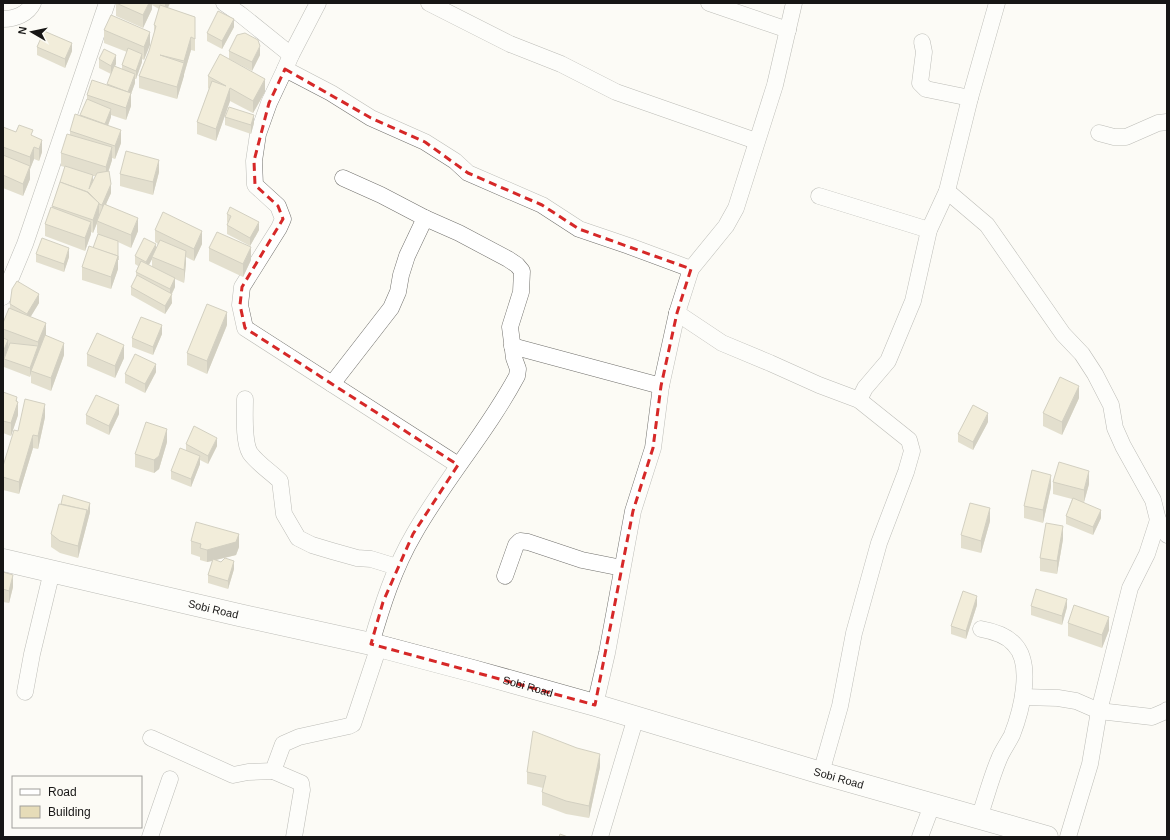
<svg xmlns="http://www.w3.org/2000/svg" width="1170" height="840" viewBox="0 0 1170 840" font-family="Arial,sans-serif">
<style>
.lines{fill:none;stroke-linecap:round;stroke-linejoin:round}
.minor-casing{stroke:#71706c;stroke-width:17}
.highway-casing{stroke:#71706c;stroke-width:23}
.minor{stroke:#fff;stroke-width:16}
.highway{stroke:#fff;stroke-width:22}
.wall{fill:#c6bd9e;fill-rule:evenodd}
.shaded-wall{fill:#a19a81}
.building{fill:#e6dcb8;stroke:#a19a81}
.marked{fill:none;stroke:#d62828;stroke-width:3;stroke-dasharray:8 5;stroke-linejoin:round}
.labels{text-anchor:middle;dominant-baseline:central;stroke-width:3;stroke-linejoin:round;paint-order:stroke}
.street-label{font-size:11px;fill:#171615;stroke:#fcfbf5}
</style>
<rect width="100%" height="100%" fill="#fcfbf5"/>
<g class="lines">
<g class="minor-casing">
<g id="minor">
<polyline points="224,3 240,14 291,55"/>
<polyline points="318,3 291,55 285,69 269,103 258,134 254,161 255,185 278,206 283,219 279,228 242,287 240,305 245,328 458,465"/>
<polyline points="429,3 510,44 561,64 616,92 756,141"/>
<polyline points="709,3 788,30"/>
<path d="M 3,19 C 15,19 28,14 33,3"/>
<polyline points="922,42 924,52 920,83 926,89 970,98"/>
<polyline points="285,69 331,93 371,118 425,142 455,161 468,173 542,205 579,229 629,246 691,269"/>
<polyline points="1099,133 1114,137 1126,137 1158,123 1167,122"/>
<path d="M 343,178 L 381,195 L 425,218 L 459,233 L 508,259 L 517,265 L 522,271 L 521,292 L 510,327 L 514,358 L 518,369 L 517,376 C 487,432 445,479 414,534 C 394,568 382,606 371,644"/>
<polyline points="947,191 987,225 1063,334 1082,354 1095,374 1111,405 1115,428 1123,446 1153,500 1158,520 1167,535"/>
<polyline points="819,196 929,230"/>
<polyline points="3,297 25,244 107,3"/>
<polyline points="677,313 722,343 770,363 819,385 859,400 909,440 912,451 906,472 879,543 854,633 840,706 821,773"/>
<polyline points="512,346 661,386"/>
<polyline points="332,384 391,308 398,292 401,275 407,256 425,218"/>
<path d="M 245,399 C 245,414 243,441 250,453 C 258,464 271,472 280,481 L 284,514 L 298,538 L 312,545 L 332,551 L 357,558 L 371,559 L 397,567"/>
<polyline points="859,400 865,388 888,361 913,301 929,230 947,191 970,98 997,3"/>
<polyline points="505,576 516,545 520,541 528,542 582,560 622,568"/>
<polyline points="25,692 32,654 52,571"/>
<polyline points="1023,697 1058,698 1076,701 1099,711 1152,717 1166,711 1167,710"/>
<polyline points="595,705 607,653 633,511 653,448 661,386 677,313 691,269 726,226 736,208 775,85 794,3"/>
<polyline points="151,738 233,775 248,772 273,771 283,744 299,737 349,726 353,724 379,646"/>
<polyline points="273,771 301,783 302,790 294,837"/>
<path d="M 979,818 C 986,798 991,778 999,759 C 1002,751 1008,743 1012,735 C 1021,712 1034,664 1014,644 C 1006,635 992,631 981,629"/>
<polyline points="150,837 170,779"/>
<polyline points="600,837 636,717"/>
<polyline points="920,837 932,805"/>
<polyline points="1068,837 1090,764 1099,711 1130,588 1147,554 1158,520"/>
</g>
</g>
<g class="highway-casing">
<g id="highway">
<path id="s1" d="M 3,560 L 239,615 L 371,644 L 473,671 L 595,705 L 821,773 L 1047,837"/>
</g>
</g>
<use href="#minor" class="minor"/>
<use href="#highway" class="highway"/>
</g>
<g class="wall">
<polygon points="116,3 170,3 168,8 195,17 195,51 191,50 177,99 139,88 139,76 149,51 154,33 154,25 159,9 152,5 152,9 143,28 116,16"/>
<polygon points="234,27 222,49 207,41 207,33"/>
<path d="M 104,30 L 150,32 L 144,60 L 142,59 L 142,62 L 136,79 L 135,79 L 135,83 L 131,94 L 131,106 L 126,120 L 111,115 L 111,117 L 108,126 L 121,143 L 115,159 L 112,158 L 112,160 L 108,172 L 111,193 L 106,204 L 138,231 L 131,248 L 118,242 L 118,269 L 111,289 L 82,280 L 82,267 L 93,248 L 98,234 L 97,233 L 97,223 L 93,233 L 91,232 L 91,234 L 85,251 L 45,236 L 45,224 L 52,208 L 52,206 L 65,167 L 61,166 L 61,153 L 70,135 L 70,131 L 80,116 L 87,99 L 87,95 L 107,85 L 111,74 L 99,68 L 99,59 L 116,64 L 115,66 L 122,69 L 122,65 L 127,52 L 104,43 ZM 93,176 L 96,176 L 93,181 Z"/>
<polygon points="37,47 72,51 65,68 37,55"/>
<polygon points="229,51 260,55 252,71 229,59"/>
<polygon points="208,76 265,92 253,113 230,101 216,141 197,134 197,122 209,89 208,88"/>
<polygon points="225,117 254,123 251,134 225,125"/>
<polygon points="3,127 16,132 33,136 42,152 39,161 34,159 30,169 30,179 23,196 3,188"/>
<polygon points="159,172 153,195 120,186 120,174"/>
<polygon points="227,214 259,230 250,246 227,234 227,225 228,223 227,222"/>
<path d="M 155,230 L 202,244 L 194,261 L 186,257 L 186,263 L 184,283 L 175,279 L 175,287 L 172,294 L 172,303 L 165,314 L 131,295 L 131,287 L 136,278 L 136,272 L 138,266 L 135,264 L 135,256 L 156,249 L 158,244 L 155,242 ZM 152,259 L 152,267 L 149,265 Z"/>
<polygon points="209,248 251,260 243,277 209,261"/>
<polygon points="36,254 69,257 64,272 36,262"/>
<polygon points="39,303 30,317 46,335 45,336 64,355 51,391 31,383 31,373 30,377 4,367 4,359 7,350 3,361 3,323 10,309 10,304"/>
<polygon points="227,325 207,374 187,365 187,353"/>
<polygon points="162,334 153,355 132,347 132,338"/>
<polygon points="87,354 124,358 115,378 87,366"/>
<polygon points="156,372 145,393 125,383 125,374"/>
<polygon points="3,392 17,402 18,415 11,436 3,433"/>
<polygon points="1079,398 1062,435 1043,426 1043,413"/>
<polygon points="119,414 109,435 86,424 86,415"/>
<polygon points="45,417 38,449 33,448 19,494 3,490 3,466 18,431"/>
<polygon points="988,422 973,450 958,442 958,434"/>
<polygon points="167,442 159,469 154,473 135,467 135,454"/>
<polygon points="186,444 217,446 208,464 200,460 200,464 191,487 171,479 171,471 186,450"/>
<polygon points="1053,482 1089,484 1084,502 1101,518 1093,535 1066,524 1066,516 1072,499 1053,494"/>
<polygon points="1051,487 1043,523 1024,518 1024,506"/>
<polygon points="90,512 78,558 60,553 51,547 51,534"/>
<polygon points="990,521 981,553 961,548 961,535"/>
<polygon points="1063,539 1057,574 1040,571 1040,558"/>
<polygon points="191,541 239,547 236,555 216,560 234,569 228,589 208,583 208,575 212,561 207,562 200,560 200,557 191,554"/>
<polygon points="3,572 13,587 9,603 3,602"/>
<polygon points="977,605 966,639 951,634 951,626"/>
<polygon points="1031,606 1067,607 1062,625 1031,615"/>
<polygon points="1068,623 1109,630 1102,648 1068,636"/>
<polygon points="600,767 589,818 566,814 542,805 542,792 543,788 527,784 527,772"/>
</g>
<g class="shaded-wall">
<polygon points="149,3 152,3 152,9 143,28 143,15"/>
<polygon points="165,3 170,3 165,13"/>
<polygon points="234,19 234,27 222,49 222,41"/>
<polygon points="150,32 150,45 144,60 144,47"/>
<polygon points="191,37 191,50 184,74 184,61"/>
<polygon points="72,43 72,51 65,68 65,59"/>
<polygon points="260,46 260,55 252,71 252,62"/>
<polygon points="142,54 142,62 136,79 136,71"/>
<polygon points="116,55 116,64 111,74 111,66"/>
<polygon points="184,63 184,76 177,99 177,87"/>
<polygon points="135,74 135,83 131,94 131,106 126,120 126,108 128,93"/>
<polygon points="265,79 265,92 253,113 253,101"/>
<polygon points="230,88 230,101 216,141 216,129"/>
<polygon points="111,109 111,117 105,133 105,124"/>
<polygon points="254,115 254,123 251,134 251,125"/>
<polygon points="121,130 121,143 115,159 115,146"/>
<polygon points="42,140 42,152 39,161 39,149"/>
<polygon points="34,147 34,159 30,169 30,179 23,196 23,184 30,167 30,157"/>
<polygon points="112,147 112,160 106,179 106,167"/>
<polygon points="159,160 159,172 153,195 153,182"/>
<polygon points="93,175 93,183 89,189"/>
<polygon points="111,184 111,193 102,213 102,205"/>
<polygon points="99,203 99,215 97,221 97,223 93,233 93,220"/>
<polygon points="138,218 138,231 131,248 131,235"/>
<polygon points="91,222 91,234 85,251 85,238"/>
<polygon points="259,222 259,230 250,246 250,238"/>
<polygon points="202,231 202,244 194,261 194,249"/>
<polygon points="156,244 156,252 152,257 152,259 146,270 146,262"/>
<polygon points="251,247 251,260 243,277 243,264"/>
<polygon points="69,248 69,257 64,272 64,264"/>
<polygon points="186,251 186,263 184,283 184,270"/>
<polygon points="118,256 118,269 111,289 111,277"/>
<polygon points="175,278 175,287 171,295 172,303 165,314 165,306 170,297 170,289"/>
<polygon points="39,294 39,303 27,323 27,314"/>
<polygon points="227,312 227,325 207,374 207,361"/>
<polygon points="46,323 46,335 32,371 31,371 31,373 30,377 30,368 38,346 38,342"/>
<polygon points="162,325 162,334 153,355 153,347"/>
<polygon points="8,340 8,348 3,361 3,352"/>
<polygon points="64,343 64,355 51,391 51,378"/>
<polygon points="124,345 124,358 115,378 115,366"/>
<polygon points="156,364 156,372 145,393 145,384"/>
<polygon points="1079,386 1079,398 1062,435 1062,422"/>
<polygon points="17,397 17,405 18,402 18,415 11,436 11,423"/>
<polygon points="45,404 45,417 38,449 38,436"/>
<polygon points="119,405 119,414 109,435 109,426"/>
<polygon points="988,413 988,422 973,450 973,442"/>
<polygon points="167,429 167,442 159,469 154,473 154,460"/>
<polygon points="33,435 33,448 19,494 19,482"/>
<polygon points="217,438 217,446 208,464 208,456"/>
<polygon points="200,456 200,464 191,487 191,479"/>
<polygon points="1089,471 1089,484 1084,502 1084,490"/>
<polygon points="1051,475 1051,487 1043,523 1043,510"/>
<polygon points="90,503 90,512 78,558 78,546 87,510"/>
<polygon points="990,508 990,521 981,553 981,541"/>
<polygon points="1101,510 1101,518 1093,535 1093,527"/>
<polygon points="1063,526 1063,539 1057,574 1057,561"/>
<polygon points="239,534 239,547 236,555 207,562 207,550"/>
<polygon points="234,561 234,569 228,589 228,581"/>
<polygon points="13,575 13,587 9,603 9,591"/>
<polygon points="977,596 977,605 966,639 966,631"/>
<polygon points="1067,599 1067,607 1062,625 1062,616"/>
<polygon points="1109,617 1109,630 1102,648 1102,635"/>
<polygon points="600,754 600,767 589,818 589,806"/>
</g>
<g class="building">
<polygon points="116,3 149,3 143,15"/>
<polygon points="160,5 195,17 195,39 191,37 184,61 160,55 184,63 177,87 139,76 149,51 156,26 154,25"/>
<polygon points="218,11 234,19 222,41 207,33"/>
<polygon points="111,15 150,32 144,47 104,30"/>
<polygon points="44,31 72,43 65,59 37,47"/>
<polygon points="245,33 258,40 260,46 252,62 229,51 237,35"/>
<polygon points="128,48 142,54 136,71 122,65"/>
<polygon points="104,49 116,55 111,66 99,59"/>
<polygon points="220,54 265,79 253,101 230,88 216,129 197,122 212,81 226,86 208,76"/>
<polygon points="114,66 135,74 128,92 107,84"/>
<polygon points="92,80 131,93 126,108 87,95"/>
<polygon points="87,99 111,109 105,124 80,115"/>
<polygon points="229,107 254,115 251,125 225,117"/>
<polygon points="75,114 121,130 115,146 70,131"/>
<polygon points="19,125 33,130 31,135 42,140 39,149 34,147 30,157 3,147 3,127 16,132"/>
<polygon points="67,134 112,147 106,167 61,153"/>
<polygon points="126,151 159,160 153,182 120,174"/>
<polygon points="3,155 30,166 23,184 3,175"/>
<polygon points="65,166 93,175 89,189 97,173 109,171 111,184 102,205 99,204 99,203 88,192 60,182"/>
<polygon points="60,182 87,192 99,203 93,220 52,206"/>
<polygon points="104,204 138,218 131,235 97,221"/>
<polygon points="51,207 91,222 85,238 45,224"/>
<polygon points="230,207 259,222 250,238 227,225 231,216 227,214"/>
<polygon points="163,212 202,231 194,249 155,230"/>
<polygon points="217,232 251,247 243,264 209,248"/>
<polygon points="98,234 118,241 118,260 118,256 93,248"/>
<polygon points="42,238 69,248 64,264 36,254"/>
<polygon points="144,238 156,244 146,262 135,256"/>
<polygon points="160,240 186,251 184,270 152,257"/>
<polygon points="89,246 118,256 111,277 82,267"/>
<polygon points="141,261 175,278 170,289 136,272"/>
<polygon points="137,275 172,294 165,306 131,287"/>
<polygon points="17,281 39,294 27,314 10,304 12,289"/>
<polygon points="207,304 227,312 207,361 187,353"/>
<polygon points="9,308 46,323 38,342 3,329 3,323"/>
<polygon points="141,317 162,325 153,347 132,338"/>
<polygon points="97,333 124,345 115,366 87,354"/>
<polygon points="45,335 64,343 51,378 31,371"/>
<polygon points="3,338 8,340 3,352"/>
<polygon points="10,343 38,346 30,368 4,359"/>
<polygon points="135,354 156,364 145,384 125,374"/>
<polygon points="1060,377 1079,386 1062,422 1043,413"/>
<polygon points="3,392 17,397 16,401 18,402 11,423 3,421"/>
<polygon points="96,395 119,405 109,426 86,415"/>
<polygon points="25,399 45,404 38,436 33,435 19,482 3,477 3,466 14,430 18,431"/>
<polygon points="973,405 988,413 973,442 958,434"/>
<polygon points="146,422 167,429 159,456 154,460 135,454"/>
<polygon points="194,426 217,438 208,456 186,444"/>
<polygon points="180,448 200,456 191,479 171,471"/>
<polygon points="1059,462 1089,471 1084,490 1053,482"/>
<polygon points="1032,470 1051,475 1043,510 1024,506"/>
<polygon points="63,495 90,503 87,514 87,510 61,504"/>
<polygon points="1073,498 1101,510 1093,527 1066,516"/>
<polygon points="970,503 990,508 981,541 961,535"/>
<polygon points="59,504 87,510 78,546 60,541 51,534"/>
<polygon points="196,522 239,534 236,542 207,550 200,548 201,544 191,541"/>
<polygon points="1046,523 1063,526 1057,561 1040,558"/>
<polygon points="225,558 234,561 228,581 208,575 213,559 221,562"/>
<polygon points="3,572 13,575 9,591 3,589"/>
<polygon points="1036,589 1067,599 1062,616 1031,606"/>
<polygon points="963,591 977,596 966,631 951,626"/>
<polygon points="1074,605 1109,617 1102,635 1068,623"/>
<polygon points="533,731 577,748 600,754 589,806 566,801 542,792 546,776 527,772"/>
<polygon points="560,834 568,837 559,837"/>
</g>
<path d="M0 0H1170V840H0ZM 285,69 L 371,118 L 425,142 L 468,173 L 542,205 L 579,229 L 691,269 L 677,313 L 661,386 L 653,448 L 633,511 L 595,705 L 371,644 L 383,602 L 413,534 L 458,465 L 245,328 L 240,305 L 242,287 L 283,219 L 278,206 L 255,185 L 254,161 L 269,103 Z" fill="#fcfbf5" fill-opacity=".55" fill-rule="evenodd"/>
<path class="marked" d="M 285,69 L 371,118 L 425,142 L 468,173 L 542,205 L 579,229 L 691,269 L 677,313 L 661,386 L 653,448 L 633,511 L 595,705 L 371,644 L 383,602 L 413,534 L 458,465 L 245,328 L 240,305 L 242,287 L 283,219 L 278,206 L 255,185 L 254,161 L 269,103 Z"/>
<g class="labels">
<g class="street-label">
<text stroke="none"><textPath href="#s1" startOffset="216">Sobi Road</textPath></text>
<text stroke="none"><textPath href="#s1" startOffset="540">Sobi Road</textPath></text>
<text stroke="none"><textPath href="#s1" startOffset="864">Sobi Road</textPath></text>
</g>
</g>
<rect width="1170" height="840" fill="none" stroke="#171615" stroke-width="8"/>
<rect x="12" y="776" width="130" height="52" fill="#fcfbf5" stroke="#a09f9b"/>
<rect x="20" y="789" width="20" height="6" fill="#ffffff" stroke="#a09f9b"/>
<text x="48" y="796" font-size="12" fill="#171615">Road</text>
<rect x="20" y="806" width="20" height="12" fill="#e6dcb8" stroke="#a09f9b"/>
<text x="48" y="816" font-size="12" fill="#171615">Building</text>
<g transform="translate(32 32) rotate(279)" stroke="#fcfbf5" stroke-width="3" paint-order="stroke">
<path d="M0-3L7 15L0 10L-7 15Z" fill="#171615"/>
<text y="-6" font-size="11" font-weight="bold" text-anchor="middle" fill="#171615">N</text>
</g>
</svg>
